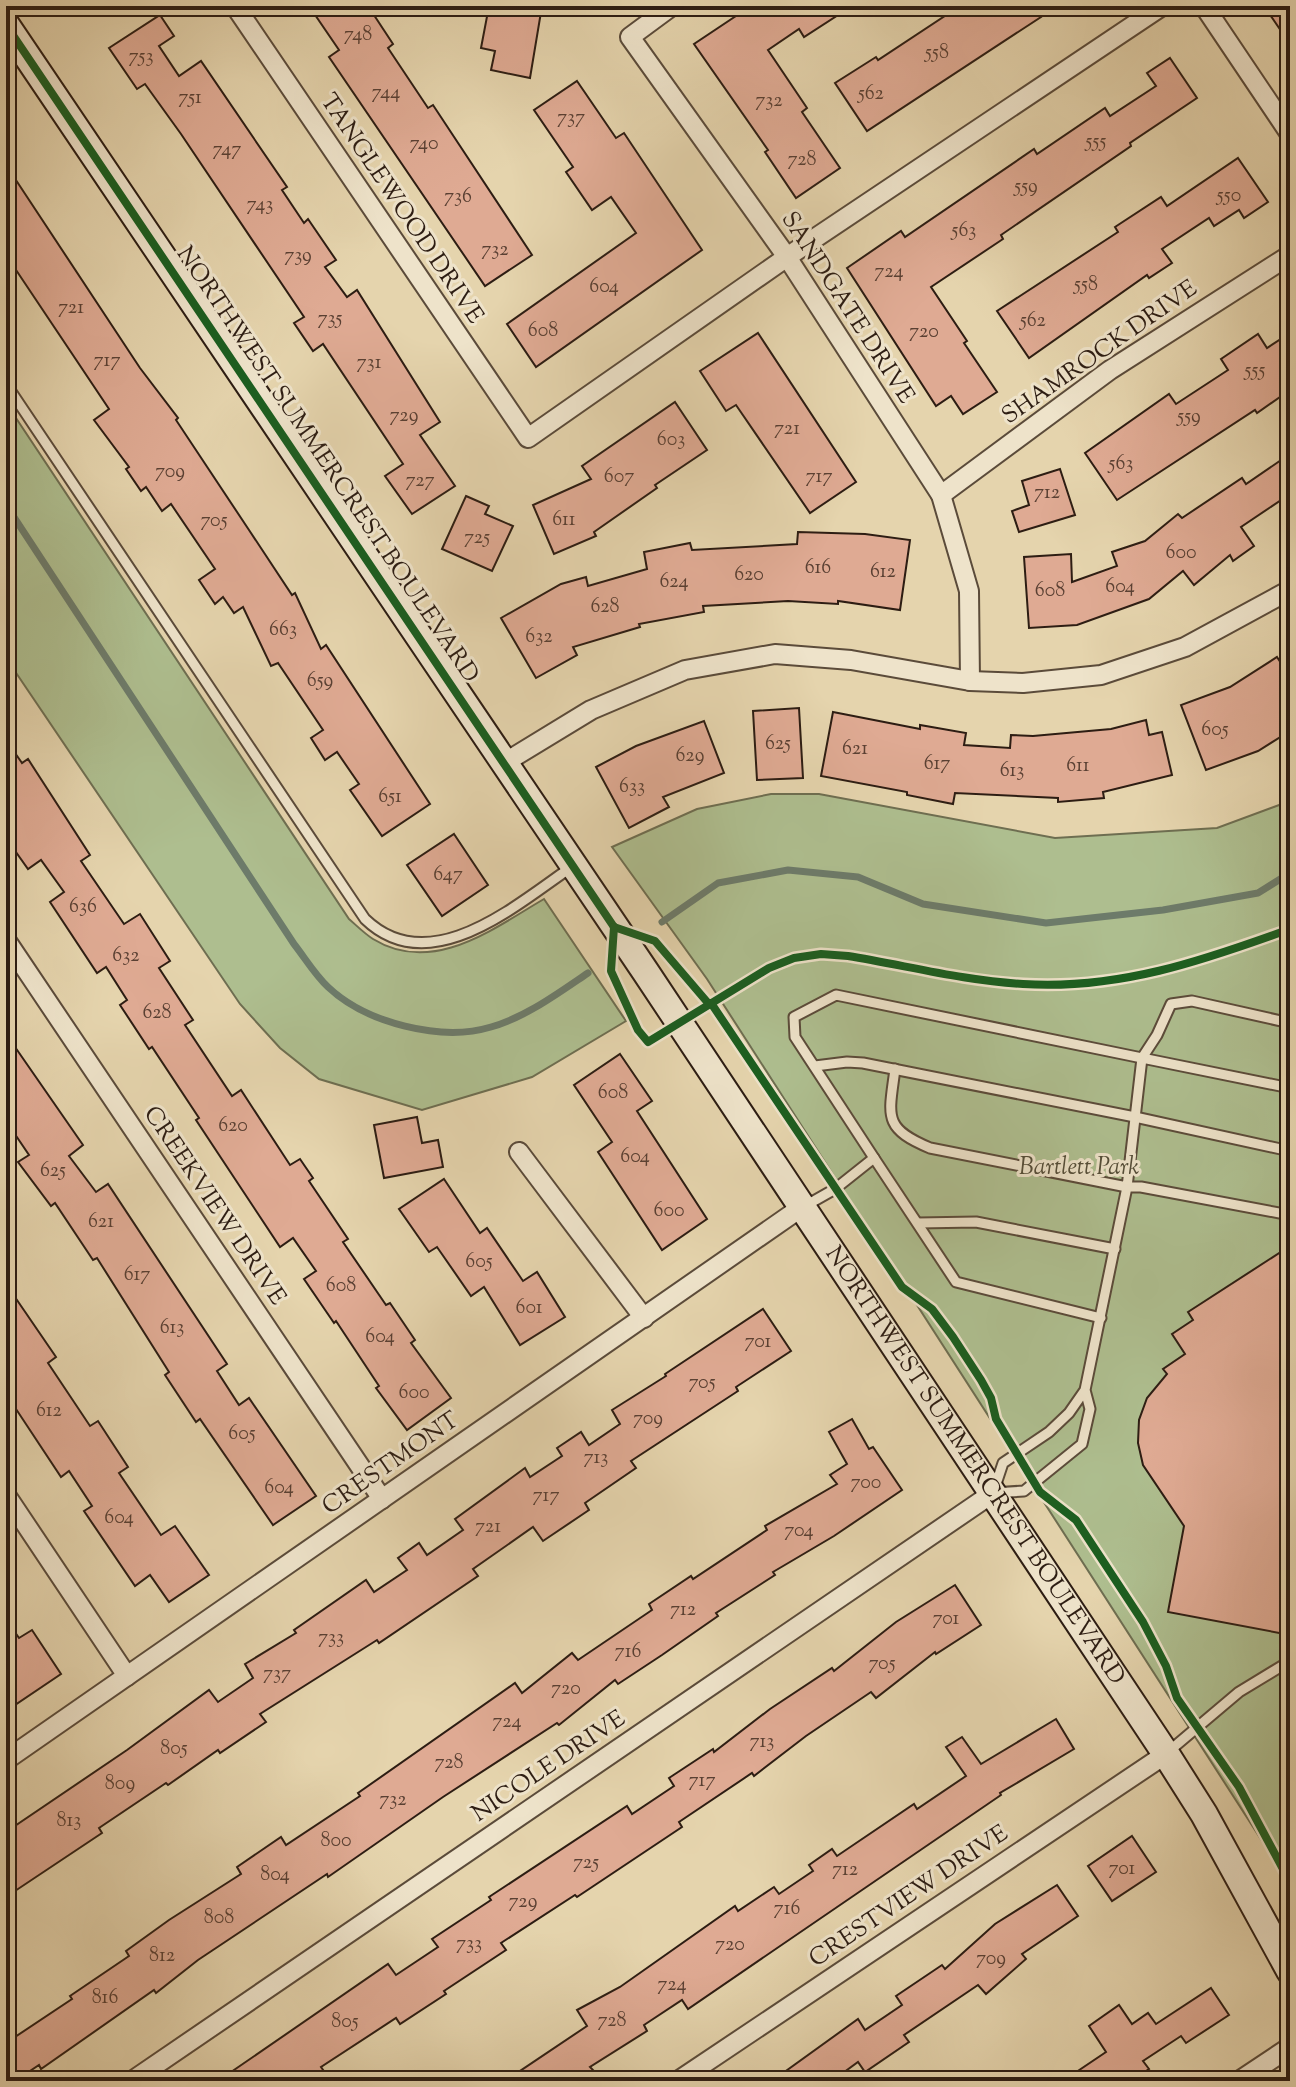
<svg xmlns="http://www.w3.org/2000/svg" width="1296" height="2087" viewBox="0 0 1296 2087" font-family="'Sorts Mill Goudy',serif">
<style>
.green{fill:#aebe8f;stroke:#6e6e51;stroke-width:2}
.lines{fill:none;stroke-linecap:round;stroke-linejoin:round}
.stream{stroke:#6d7b6a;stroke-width:7}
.building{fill:#dfaa93;stroke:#2d1d13;stroke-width:2}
.lane-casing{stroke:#5b4b3a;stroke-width:13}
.street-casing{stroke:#5b4b3a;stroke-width:22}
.secondary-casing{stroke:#2d1d13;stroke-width:30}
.lane{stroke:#eee3ca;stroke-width:9}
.street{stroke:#eee3ca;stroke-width:18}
.secondary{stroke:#eee3ca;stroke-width:26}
.cycleway-casing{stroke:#eee3ca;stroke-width:13}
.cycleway{stroke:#1b5e20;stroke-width:8}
.labels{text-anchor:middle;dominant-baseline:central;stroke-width:6;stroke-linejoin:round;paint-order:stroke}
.number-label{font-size:20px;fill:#5a4033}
.street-label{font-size:24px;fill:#2d1d13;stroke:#eee3ca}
.park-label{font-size:24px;font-style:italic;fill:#544d38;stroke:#eee3ca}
</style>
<rect width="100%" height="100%" fill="#e5d4ad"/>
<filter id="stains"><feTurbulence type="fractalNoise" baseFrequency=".0025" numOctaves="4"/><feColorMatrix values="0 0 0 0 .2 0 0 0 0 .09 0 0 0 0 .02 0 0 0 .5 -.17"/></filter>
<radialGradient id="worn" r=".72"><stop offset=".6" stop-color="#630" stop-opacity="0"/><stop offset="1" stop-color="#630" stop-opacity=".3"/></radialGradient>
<g class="green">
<path d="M 6,403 L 349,919 C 357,926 365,934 373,939 C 433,976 494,928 544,899 L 626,1021 L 532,1077 L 422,1110 L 319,1079 L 280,1048 L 240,1004 L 6,658 Z"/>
<polygon points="771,794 819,794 1055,838 1217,828 1290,801 1290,1896 1275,1861 707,979 612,847 697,809"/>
</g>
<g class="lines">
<g class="stream">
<path d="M 6,505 L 294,944 C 305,958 315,975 328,987 C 366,1023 441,1042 491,1027 C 526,1017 557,994 588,973"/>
<polyline points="662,922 718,883 788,870 858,877 923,904 1046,923 1163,910 1258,893 1290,873"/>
</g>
</g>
<g class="building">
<polygon points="309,6 368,6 393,44 388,48 428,108 433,105 532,255 485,286 329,57 339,50"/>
<polygon points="489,6 542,6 530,78 491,70 495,51 481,48"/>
<polygon points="751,6 852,6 804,37 799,29 768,50 807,108 802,112 840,168 796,198 765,152 768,150 694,44"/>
<polygon points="960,6 1033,6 1041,17 867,131 835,83 876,57 878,60"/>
<polygon points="1264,6 1290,6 1290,44"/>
<polygon points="160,15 174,36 159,46 179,76 201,61 287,187 282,190 304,223 308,219 336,260 325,267 347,297 357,290 440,422 420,435 455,486 412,514 385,476 403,464 323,344 313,351 294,323 304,317 181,134 145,84 137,89 109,48"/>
<polygon points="1170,58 1197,98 1130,143 1131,146 1001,235 1003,239 931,287 967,341 964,343 997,392 963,414 951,396 936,406 847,268 901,231 905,237 1034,149 1037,154 1105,108 1110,116 1156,86 1147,73"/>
<polygon points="577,81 616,138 624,133 702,250 536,367 507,324 636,233 611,197 592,210 566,172 573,167 534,110"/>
<polygon points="1238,158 1268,202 1244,218 1239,210 1214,226 1209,218 1162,249 1172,263 1149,278 1147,275 1029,358 997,311 1118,232 1115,227 1161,197 1167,206"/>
<polygon points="6,165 140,368 178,418 176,420 249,530 292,595 295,593 321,649 326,645 430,804 382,836 350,790 359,784 337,752 325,760 311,738 323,730 278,663 271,666 243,607 234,613 223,597 215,604 199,580 215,569 171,504 162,511 146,487 141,491 126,469 129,467 94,420 109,409 6,255"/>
<polygon points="758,333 856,482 810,513 736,405 726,411 700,371"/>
<polygon points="1290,333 1290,390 1257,413 1255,410 1117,500 1085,453 1169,394 1176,404 1228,370 1221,359 1258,334 1267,348"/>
<polygon points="675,402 707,450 655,485 657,488 594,532 596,536 554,554 533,505 591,479 582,466"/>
<polygon points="1290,454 1290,494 1241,527 1254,546 1233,561 1230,555 1194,585 1183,571 1149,599 1077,625 1029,628 1024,557 1071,554 1072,582 1117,566 1112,552 1145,541 1178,514 1182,518 1242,478 1246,484"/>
<polygon points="1060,469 1075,515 1019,532 1012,511 1029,505 1022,481"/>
<polygon points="466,496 489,506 485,514 513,526 492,571 442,549"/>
<polygon points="798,532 865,534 910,540 900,610 838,601 838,604 788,601 703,606 704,612 639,624 640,627 573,647 577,655 536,678 501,618 561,584 586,577 588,586 647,569 644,552 690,543 692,550 797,544"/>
<polygon points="1277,657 1290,677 1290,731 1258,751 1206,770 1181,705 1230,687"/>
<polygon points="799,708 803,778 757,780 753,711"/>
<polygon points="833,712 920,729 920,725 966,733 964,745 1010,748 1011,735 1033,736 1111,729 1146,720 1149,735 1162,732 1172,775 1103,792 1104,798 1058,802 1058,798 955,793 953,804 907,795 907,792 821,776"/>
<polygon points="704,721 724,773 663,797 669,807 629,828 596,767 636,746"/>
<polygon points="6,740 22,763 28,759 90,855 81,861 124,924 140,914 170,961 159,968 193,1020 185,1025 232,1096 241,1090 290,1165 300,1159 313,1178 309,1181 348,1239 343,1242 386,1305 390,1303 415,1340 411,1343 451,1398 407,1430 376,1388 379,1386 336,1321 334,1323 304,1279 316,1271 293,1238 280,1247 196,1120 199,1118 152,1047 149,1049 120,1005 127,1000 106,967 97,973 50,902 64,892 41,860 28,869 6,838"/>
<polygon points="454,834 488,885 442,916 407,865"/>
<polygon points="6,1034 83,1145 69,1156 96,1192 108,1184 227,1364 217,1371 239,1405 249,1398 316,1496 273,1525 200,1419 196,1422 165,1375 169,1372 97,1258 93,1260 55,1203 51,1206 18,1162 29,1155 6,1121"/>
<polygon points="620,1054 652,1101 637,1111 707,1219 662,1250 598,1152 612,1142 574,1085"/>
<polygon points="417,1117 422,1143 438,1140 443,1167 384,1178 374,1125"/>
<polygon points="444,1179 480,1233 487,1228 523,1281 537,1272 565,1317 520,1345 484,1287 471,1296 437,1247 429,1252 399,1209"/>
<polygon points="1290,1246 1290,1635 1168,1612 1184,1526 1143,1465 1138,1443 1139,1420 1147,1398 1167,1374 1163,1369 1185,1354 1172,1334 1193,1320 1188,1312"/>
<polygon points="6,1284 56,1357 48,1363 90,1426 98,1421 128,1467 119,1473 161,1535 175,1526 209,1575 169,1602 150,1575 135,1586 84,1511 92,1506 69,1471 61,1477 12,1403 13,1402 6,1391"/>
<polygon points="763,1309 791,1351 736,1387 738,1391 631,1461 636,1468 585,1503 589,1510 543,1541 533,1527 473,1569 478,1576 379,1643 377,1640 260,1714 266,1722 220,1753 218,1750 168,1785 166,1783 99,1828 102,1833 6,1897 6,1832 127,1750 209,1690 218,1702 253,1678 245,1664 296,1633 294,1630 366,1580 374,1592 407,1570 398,1558 419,1543 427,1555 463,1530 455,1519 525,1468 530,1477 562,1456 557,1448 581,1432 589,1445 620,1424 612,1410 666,1376 665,1374"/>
<polygon points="852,1419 869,1449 873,1447 902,1490 834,1536 773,1572 775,1575 716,1613 718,1616 662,1655 618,1684 615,1680 559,1725 557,1723 443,1797 328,1877 327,1874 198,1960 156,1993 154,1990 41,2069 39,2065 15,2081 6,2081 6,2043 72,1999 70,1996 129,1956 126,1951 169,1920 241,1874 237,1867 281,1837 286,1845 360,1796 358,1793 515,1683 522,1693 572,1653 578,1660 652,1610 649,1604 691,1576 693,1579 767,1530 765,1526 837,1484 830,1475 847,1464 829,1432"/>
<polygon points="955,1585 981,1625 936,1654 935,1652 876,1698 871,1692 806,1736 754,1776 752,1773 679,1822 682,1827 577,1897 575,1895 501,1943 506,1950 444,1991 446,1994 400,2024 396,2018 321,2067 331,2081 218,2081 388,1964 396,1975 438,1947 432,1939 491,1900 489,1897 627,1806 632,1814 674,1786 669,1778 713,1749 714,1752 770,1709 832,1668 834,1671 896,1622"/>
<polygon points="6,1619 19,1638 32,1630 61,1674 6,1711"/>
<polygon points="1056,1719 1074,1749 1000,1793 1001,1795 688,2009 682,2000 644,2025 647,2031 590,2067 593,2070 577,2081 505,2081 587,2026 577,2010 620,1987 735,1906 738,1911 774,1887 779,1894 813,1871 809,1865 832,1849 837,1856 914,1804 917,1809 966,1776 946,1747 962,1737 981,1764"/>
<polygon points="1132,1836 1156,1872 1112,1901 1088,1866"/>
<polygon points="1057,1885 1078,1916 1022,1954 1026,1959 986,1994 978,1985 904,2035 909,2042 865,2072 858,2062 832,2081 772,2081 858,2019 865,2030 902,2005 896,1996 942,1965 945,1969 995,1924"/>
<polygon points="1211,1988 1229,2015 1186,2043 1181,2036 1143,2061 1149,2069 1131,2081 1063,2081 1106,2052 1089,2026 1119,2005 1132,2024 1148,2013 1156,2024"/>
</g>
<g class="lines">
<g class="lane-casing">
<g id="lane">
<path d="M 6,384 L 365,919 C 430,982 517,904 573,866"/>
<polyline points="815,1066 847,1062 863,1063 1135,1117 1290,1151"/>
<path d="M 895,1069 C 889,1116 882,1128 930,1148 L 1127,1187 L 1142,1058 L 1290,1088"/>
<polyline points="874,1158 795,1037 794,1017 836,995 1142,1058 1157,1035 1171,1004 1192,1001 1290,1023"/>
<polyline points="805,1206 835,1189 874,1158 956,1282 1101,1318"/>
<polyline points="918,1223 976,1222 1115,1249"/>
<polyline points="1085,1390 1090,1409 1082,1444 1024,1491 993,1493 1003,1463 1049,1432 1069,1413 1085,1390 1127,1187 1141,1187 1290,1215"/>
<polyline points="1168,1752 1239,1692 1290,1661"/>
</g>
</g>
<g class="street-casing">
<g id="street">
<polyline points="235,6 528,438 787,257 1162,6"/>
<polyline points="672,6 630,37 787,257 941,495 969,591 970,681"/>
<polyline points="1204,6 1290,134"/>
<polyline points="941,495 1110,370 1290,255"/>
<polyline points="504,763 591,710 685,670 775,654 851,660 970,681 1023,683 1101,675 1185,647 1290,590"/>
<polyline points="6,940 382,1499"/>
<polyline points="519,1152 644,1318"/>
<polyline points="6,1495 127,1676"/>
<polyline points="6,1760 802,1207"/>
<polyline points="132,2081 993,1493"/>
<polyline points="678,2081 1166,1754"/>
<polyline points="1239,2081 1290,2047"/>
</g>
</g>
<g class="secondary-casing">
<g id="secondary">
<path id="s1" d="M 6,25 L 645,971 L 1166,1754 L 1204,1814 L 1290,1971"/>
</g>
</g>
<use href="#lane" class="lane"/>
<use href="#street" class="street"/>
<use href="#secondary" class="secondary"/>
<g class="cycleway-casing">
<g id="cycleway">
<polyline points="6,25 614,927"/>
<polyline points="614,927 655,941 708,1003 711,1003 902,1287 932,1309 953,1337 981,1380 991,1398 996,1419 1040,1492 1076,1520 1143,1622 1166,1666 1177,1698 1239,1787 1290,1882"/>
<path d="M 614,927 L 611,971 L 638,1030 L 648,1042 L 769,968 L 794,958 L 821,954 L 848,956 C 904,965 965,981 1023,984 C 1118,990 1202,961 1290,929"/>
</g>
</g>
<use href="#cycleway" class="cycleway"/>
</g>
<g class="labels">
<g class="number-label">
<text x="358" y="35">748</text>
<text x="937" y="53">558</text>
<text x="141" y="57">753</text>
<text x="386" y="93">744</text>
<text x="871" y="94">562</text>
<text x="190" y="98">751</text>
<text x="769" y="101">732</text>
<text x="571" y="118">737</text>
<text x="1096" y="142">555</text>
<text x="424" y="144">740</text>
<text x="227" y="150">747</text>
<text x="802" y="160">728</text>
<text x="1026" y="187">559</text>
<text x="1229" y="196">550</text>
<text x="458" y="197">736</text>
<text x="260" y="205">743</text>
<text x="964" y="231">563</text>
<text x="495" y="250">732</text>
<text x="298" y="256">739</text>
<text x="889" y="272">724</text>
<text x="1086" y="285">558</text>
<text x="604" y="287">604</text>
<text x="71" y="308">721</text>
<text x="330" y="319">735</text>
<text x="1033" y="321">562</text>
<text x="543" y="331">608</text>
<text x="924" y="332">720</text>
<text x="107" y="361">717</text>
<text x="369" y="363">731</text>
<text x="1255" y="371">555</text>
<text x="404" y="416">729</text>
<text x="1189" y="417">559</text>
<text x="787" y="429">721</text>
<text x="671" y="440">603</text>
<text x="1121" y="464">563</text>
<text x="170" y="472">709</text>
<text x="619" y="477">607</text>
<text x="819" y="477">717</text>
<text x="420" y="481">727</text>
<text x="1047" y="493">712</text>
<text x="564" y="520">611</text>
<text x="214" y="521">705</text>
<text x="477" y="538">725</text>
<text x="1181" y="553">600</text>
<text x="818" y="568">616</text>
<text x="883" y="572">612</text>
<text x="749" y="575">620</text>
<text x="674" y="582">624</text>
<text x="1120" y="587">604</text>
<text x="1050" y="591">608</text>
<text x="605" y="607">628</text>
<text x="283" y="630">663</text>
<text x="539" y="637">632</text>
<text x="320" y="681">659</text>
<text x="1215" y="730">605</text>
<text x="778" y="744">625</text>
<text x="855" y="749">621</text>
<text x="690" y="756">629</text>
<text x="937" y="764">617</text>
<text x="1078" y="766">611</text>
<text x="1012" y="771">613</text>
<text x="632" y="787">633</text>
<text x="390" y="797">651</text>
<text x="448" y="875">647</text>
<text x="83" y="907">636</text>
<text x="126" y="956">632</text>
<text x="157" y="1013">628</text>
<text x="613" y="1093">608</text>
<text x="233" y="1126">620</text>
<text x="635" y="1157">604</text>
<text x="53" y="1171">625</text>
<text x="669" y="1211">600</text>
<text x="101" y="1222">621</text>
<text x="479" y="1262">605</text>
<text x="137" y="1275">617</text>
<text x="341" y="1286">608</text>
<text x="529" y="1308">601</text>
<text x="172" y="1328">613</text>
<text x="380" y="1337">604</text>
<text x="758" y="1342">701</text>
<text x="702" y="1383">705</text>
<text x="414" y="1393">600</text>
<text x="49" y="1411">612</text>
<text x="648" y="1419">709</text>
<text x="242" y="1434">605</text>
<text x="596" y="1458">713</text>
<text x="866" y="1483">700</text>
<text x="279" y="1488">604</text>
<text x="546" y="1496">717</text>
<text x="119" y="1518">604</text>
<text x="488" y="1527">721</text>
<text x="799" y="1531">704</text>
<text x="683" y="1610">712</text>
<text x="946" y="1619">701</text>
<text x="331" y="1638">733</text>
<text x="628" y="1652">716</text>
<text x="882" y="1664">705</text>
<text x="277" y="1674">737</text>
<text x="566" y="1689">720</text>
<text x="507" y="1722">724</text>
<text x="762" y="1742">713</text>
<text x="174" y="1749">805</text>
<text x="449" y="1763">728</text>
<text x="702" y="1781">717</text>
<text x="120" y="1784">809</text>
<text x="393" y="1800">732</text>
<text x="69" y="1821">813</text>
<text x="336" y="1841">800</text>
<text x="586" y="1863">725</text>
<text x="1122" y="1869">701</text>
<text x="845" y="1870">712</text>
<text x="275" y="1875">804</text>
<text x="523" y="1902">729</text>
<text x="787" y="1909">716</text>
<text x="219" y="1918">808</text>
<text x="469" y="1944">733</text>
<text x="730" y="1945">720</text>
<text x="162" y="1956">812</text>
<text x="991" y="1959">709</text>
<text x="672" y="1985">724</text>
<text x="105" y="1998">816</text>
<text x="612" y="2021">728</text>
<text x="345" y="2022">805</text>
</g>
<g class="street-label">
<text transform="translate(401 209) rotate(56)">TANGLEWOOD DRIVE</text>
<text transform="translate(847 308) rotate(57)">SANDGATE DRIVE</text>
<text transform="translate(1100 353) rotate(-35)">SHAMROCK DRIVE</text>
<text transform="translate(327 465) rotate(56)">NORTHWEST SUMMERCREST BOULEVARD</text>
<text transform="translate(214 1206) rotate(56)">CREEKVIEW DRIVE</text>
<text transform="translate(391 1464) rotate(-35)">CRESTMONT</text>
<text stroke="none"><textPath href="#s1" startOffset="1736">NORTHWEST SUMMERCREST BOULEVARD</textPath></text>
<text transform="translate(549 1767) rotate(-34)">NICOLE DRIVE</text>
<text transform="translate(909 1897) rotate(-34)">CRESTVIEW DRIVE</text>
</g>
<g class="park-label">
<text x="1079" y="1168">Bartlett Park</text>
</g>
</g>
<rect width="1296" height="2087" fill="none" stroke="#e5d4ad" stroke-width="32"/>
<rect x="8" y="8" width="1280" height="2071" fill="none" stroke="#2d1d13" stroke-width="4"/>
<rect x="16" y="16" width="1264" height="2055" fill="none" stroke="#2d1d13" stroke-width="2"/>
<rect width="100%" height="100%" filter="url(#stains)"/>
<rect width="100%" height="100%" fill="url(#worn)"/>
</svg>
